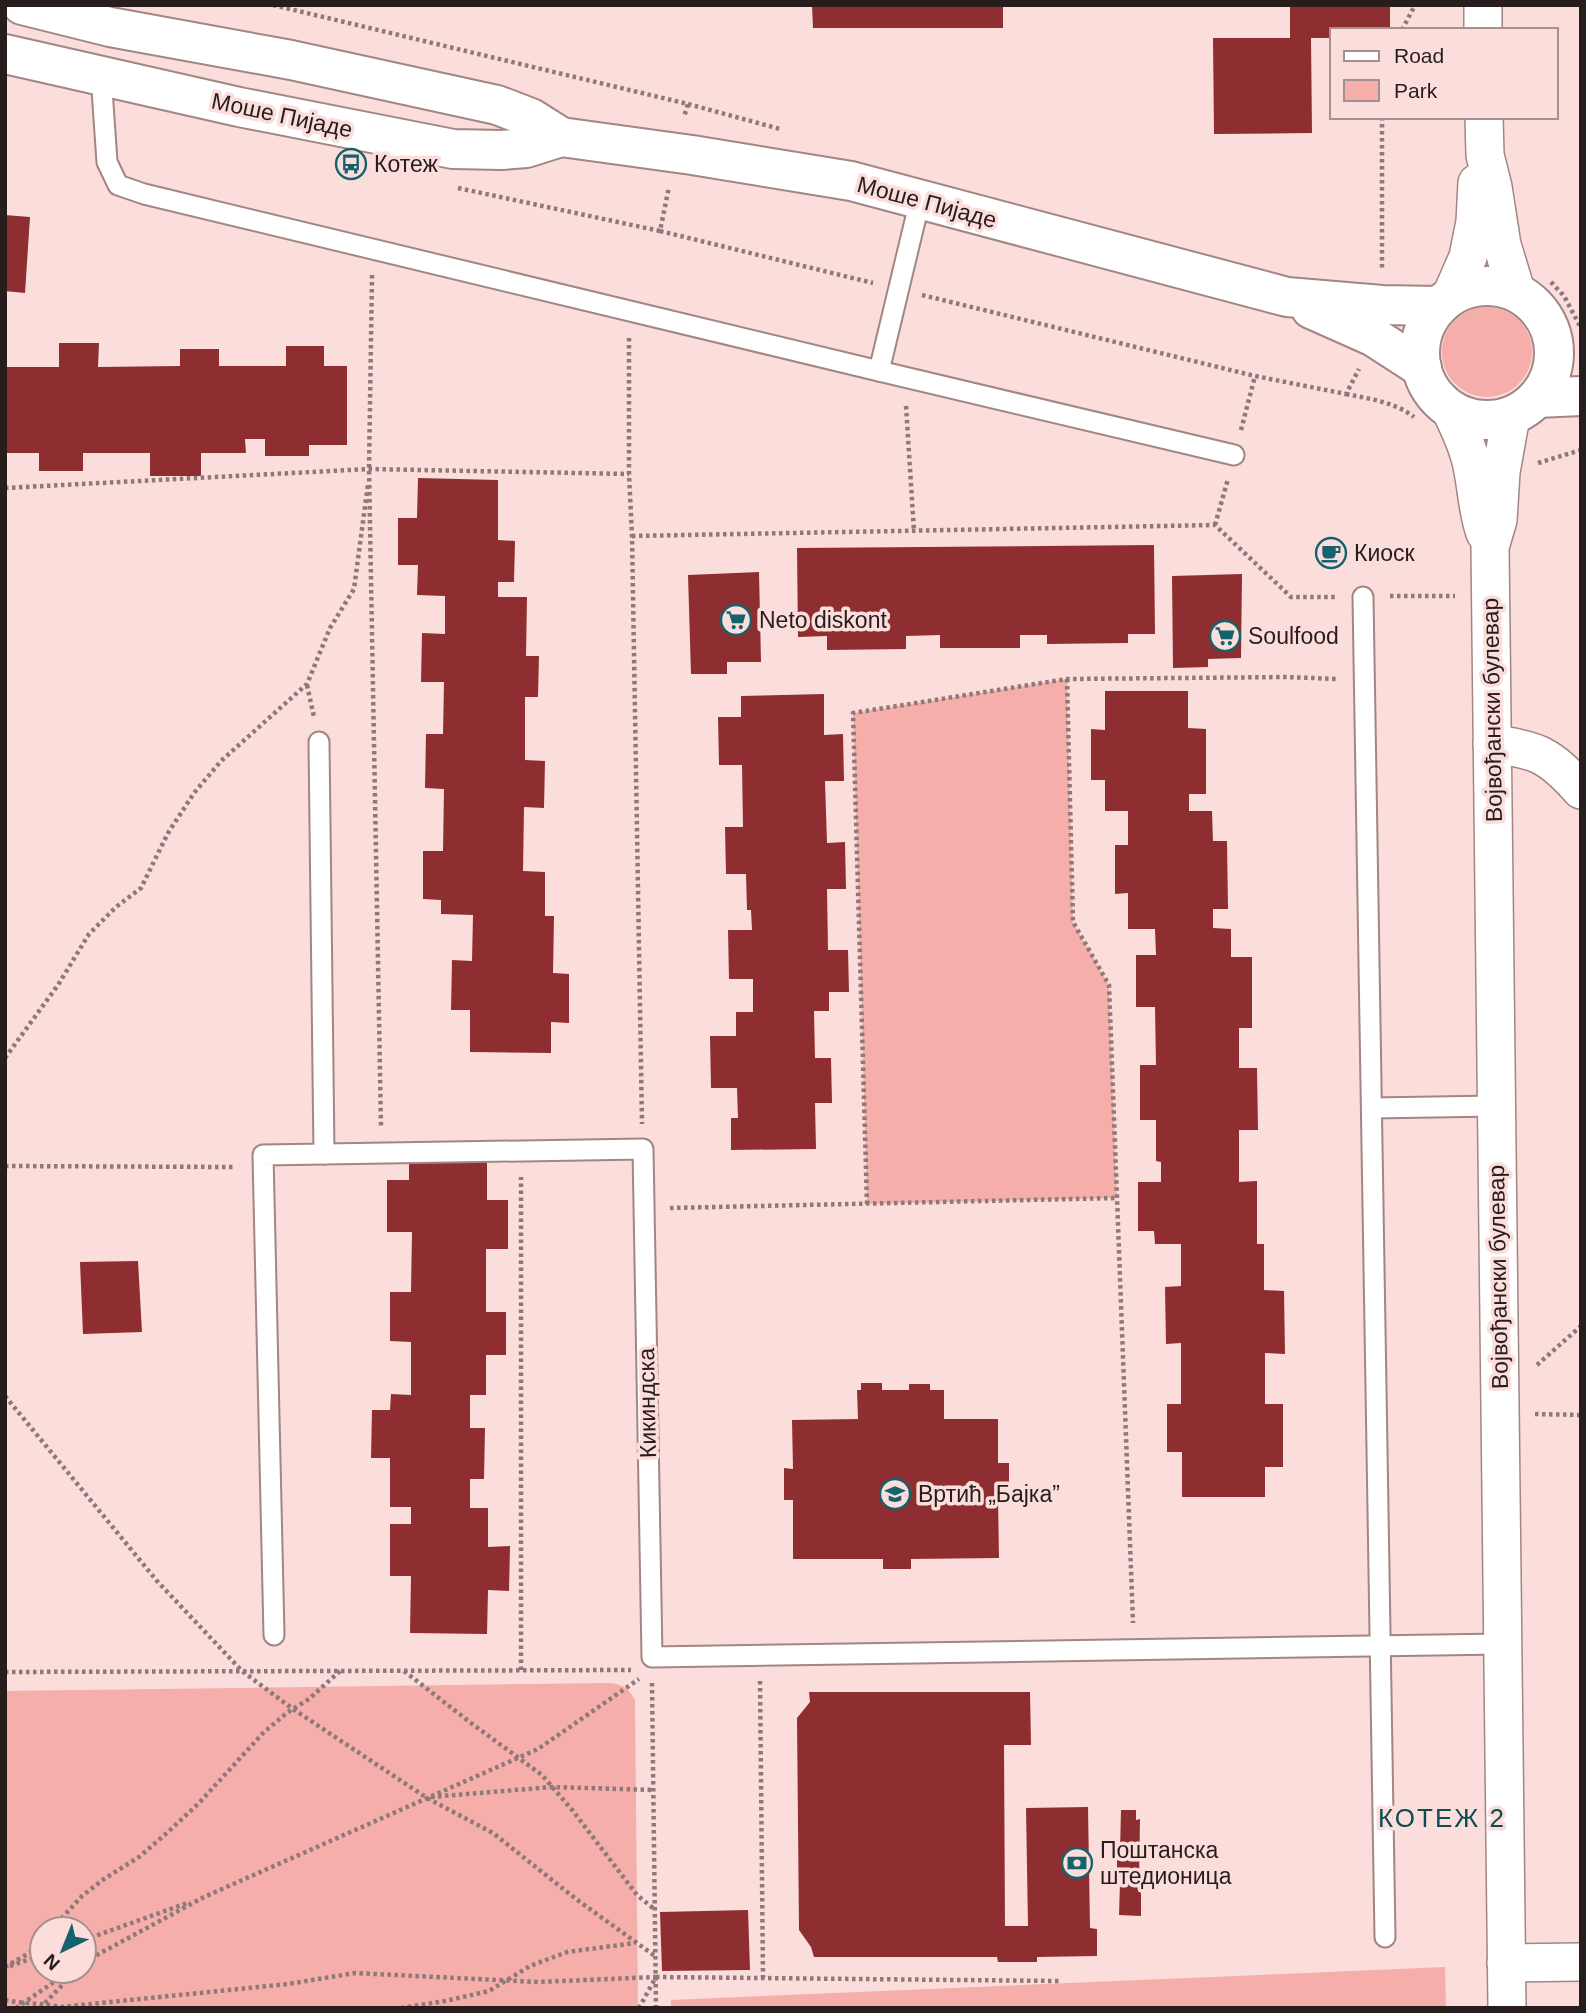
<svg xmlns="http://www.w3.org/2000/svg" width="1586" height="2013" viewBox="0 0 1586 2013" font-family="Helvetica,sans-serif">
<style>
.green{fill:#f6aeaa;fill-rule:evenodd}
.building{fill:#8e2e30}
.lines{fill:none;stroke-linecap:round;stroke-linejoin:round}
.lane-casing{stroke:#a18684;stroke-width:23}
.street-casing{stroke:#a18684;stroke-width:40}
.secondary-casing{stroke:#a18684;stroke-width:42}
.path{stroke:#8d7978;stroke-width:4.5;stroke-dasharray:3.5 3.5;stroke-linecap:butt}
.lane{stroke:#fff;stroke-width:19}
.street{stroke:#fff;stroke-width:37}
.secondary{stroke:#fff;stroke-width:38}
.labels{text-anchor:middle;dominant-baseline:central;stroke-width:7;stroke-linejoin:round;paint-order:stroke}
.street-label{font-size:23px;fill:#271d1c;stroke:#fbdddb}
.poi-label{font-size:23px;fill:#271d1c;stroke:#fbdddb;text-anchor:start}
.quarter-label{font-size:26px;letter-spacing:2px;fill:#0d4b53;stroke:#fbdddb}
</style>
<rect width="100%" height="100%" fill="#fbdddb"/>
<g class="green">
<circle cx="1487" cy="352" r="45"/>
<polygon points="1067,679 1073,922 1109,985 1117,1198 867,1204 853,713"/>
<path d="M 611,1683 C 624,1685 629,1689 635,1700 L 638,2008 L 5,2008 L 5,1691 ZM 42,1929 L 84,1929 L 84,1971 L 42,1971 Z"/>
<polygon points="1445,1967 1446,2008 671,2008 671,2000"/>
</g>
<g class="building">
<polygon points="812,5 1003,5 1003,28 813,28"/>
<polygon points="1290,5 1390,5 1390,30 1332,30 1332,38 1311,38 1312,133 1214,134 1213,38 1290,38"/>
<polygon points="5,215 30,217 25,293 5,291"/>
<polygon points="59,343 99,343 98,367 180,366 180,349 219,349 219,366 286,366 286,346 324,346 324,366 347,366 347,445 309,445 309,456 265,456 265,439 245,439 246,453 201,453 201,476 150,476 150,453 83,453 83,471 39,471 39,453 5,453 5,367 59,367"/>
<polygon points="418,478 498,480 498,540 515,541 514,582 498,582 498,597 527,597 526,656 539,656 538,697 525,697 525,760 545,761 544,808 524,807 523,871 545,872 545,916 554,916 553,973 569,974 569,1023 551,1022 551,1053 470,1052 470,1010 451,1010 452,960 472,961 473,915 441,914 441,900 423,899 423,851 443,851 444,789 425,788 426,734 443,734 444,682 421,682 422,633 445,634 445,596 417,595 418,565 398,565 398,518 417,518"/>
<polygon points="1154,545 1155,634 1128,634 1128,643 1047,644 1047,635 1020,635 1020,648 940,648 940,635 906,636 906,649 827,650 827,636 798,637 797,548"/>
<polygon points="759,572 761,662 727,662 727,674 691,674 688,575"/>
<polygon points="1242,574 1241,658 1208,659 1208,667 1173,668 1172,576"/>
<polygon points="1105,691 1188,691 1188,728 1206,729 1206,794 1189,794 1189,811 1212,811 1213,841 1227,841 1228,909 1213,909 1213,928 1231,929 1231,957 1252,957 1252,1028 1239,1028 1239,1068 1257,1068 1258,1130 1239,1130 1239,1182 1257,1181 1257,1244 1264,1244 1264,1290 1284,1291 1285,1354 1265,1353 1265,1404 1283,1404 1283,1467 1265,1467 1265,1497 1182,1497 1182,1452 1167,1452 1167,1404 1181,1404 1181,1343 1166,1344 1165,1287 1181,1286 1181,1244 1155,1244 1154,1231 1138,1231 1138,1182 1161,1182 1161,1162 1156,1161 1156,1120 1140,1120 1140,1065 1156,1065 1155,1007 1136,1007 1136,955 1156,955 1155,929 1128,929 1128,893 1115,894 1115,845 1128,845 1128,811 1105,811 1105,780 1091,780 1091,729 1105,730"/>
<polygon points="824,694 824,735 843,734 844,781 825,781 827,843 845,842 846,889 827,889 828,950 848,950 849,992 829,992 829,1011 814,1011 815,1058 831,1058 832,1103 815,1103 816,1149 731,1150 731,1118 738,1118 737,1088 711,1088 710,1036 736,1036 736,1012 753,1012 753,979 729,979 728,930 752,930 751,910 747,910 746,874 726,874 725,827 743,827 742,765 719,765 718,717 741,717 741,696"/>
<polygon points="409,1157 487,1157 487,1200 508,1200 508,1249 486,1249 486,1312 506,1312 506,1355 486,1355 486,1395 470,1395 470,1428 485,1428 484,1479 470,1479 470,1508 488,1508 488,1547 510,1546 509,1591 488,1590 487,1634 410,1633 411,1576 390,1576 390,1524 411,1524 411,1507 390,1507 390,1458 371,1458 372,1410 390,1410 391,1394 411,1395 411,1342 390,1341 390,1292 411,1292 412,1232 387,1232 387,1180 409,1180"/>
<polygon points="138,1261 142,1332 83,1334 80,1262"/>
<polygon points="861,1383 882,1383 882,1390 909,1390 909,1384 930,1384 930,1390 944,1390 944,1419 998,1419 998,1463 1009,1463 1009,1496 998,1497 999,1558 911,1559 911,1569 883,1569 883,1559 793,1559 793,1500 784,1500 784,1468 793,1469 792,1420 858,1419 857,1390 861,1390"/>
<polygon points="809,1692 1030,1692 1031,1745 1004,1745 1005,1926 1028,1926 1026,1808 1088,1807 1090,1928 1097,1929 1097,1956 1037,1957 1037,1962 998,1962 997,1957 814,1957 811,1947 799,1930 797,1718 810,1702"/>
<polygon points="1121,1810 1136,1810 1136,1820 1140,1819 1139,1884 1141,1883 1141,1916 1119,1915 1120,1883 1117,1884 1117,1851 1120,1851"/>
<polygon points="748,1910 750,1970 662,1971 660,1912"/>
</g>
<g class="lines">
<g class="lane-casing">
<g id="lane">
<polyline points="101,75 107,162 118,185 144,194 879,371 1234,455"/>
<polyline points="879,371 920,200"/>
<polyline points="1363,597 1385,1937"/>
<polyline points="319,742 324,1154"/>
<polyline points="1372,1108 1496,1106"/>
<polyline points="274,1635 263,1155 643,1149 652,1657 1502,1644"/>
</g>
</g>
<g class="street-casing">
<g id="street">
<polyline points="1483,5 1483,30"/>
<polyline points="1484,117 1485,155 1493,187 1502,245 1516,291"/>
<polyline points="1451,296 1468,257 1475,222 1477,183"/>
<path d="M 1450,409 C 1459,427 1468,446 1472,466 C 1477,489 1477,511 1485,533"/>
<path d="M 1492,744 C 1537,749 1551,756 1581,790"/>
<polyline points="1506,1963 1581,1962"/>
<polyline points="1507,2008 1490,547 1498,520 1501,472 1511,416"/>
</g>
</g>
<g class="secondary-casing">
<g id="secondary">
<polyline points="22,5 110,27 291,60 497,105 531,118 561,137 692,155 851,181 1287,297 1382,305 1438,306"/>
<polyline points="5,54 239,107 453,149 502,150 526,148 561,137"/>
<circle cx="1487" cy="353" r="67"/>
<polyline points="1311,309 1374,337 1422,368"/>
<polyline points="1537,398 1581,396"/>
</g>
</g>
<g class="path">
<polyline points="273,5 688,104 684,117"/>
<polyline points="1402,30 1415,5"/>
<polyline points="688,104 780,129"/>
<polyline points="1382,117 1382,269"/>
<polyline points="458,188 660,231 669,187"/>
<polyline points="660,231 873,283"/>
<polyline points="372,275 369,469 381,1127"/>
<polyline points="1551,282 1564,296 1581,328"/>
<polyline points="922,295 1255,376"/>
<polyline points="629,338 629,474 632,536 642,1124"/>
<path d="M 1346,394 C 1370,399 1395,402 1414,417"/>
<polyline points="906,406 914,531"/>
<polyline points="1241,430 1255,376 1346,394 1359,369"/>
<polyline points="1538,463 1581,450"/>
<polyline points="5,488 369,469 629,474"/>
<polyline points="1215,525 1228,479"/>
<polyline points="632,536 1215,525 1291,597 1336,597"/>
<polyline points="1390,596 1455,596"/>
<polyline points="1067,679 1073,922 1109,985 1133,1623"/>
<polyline points="307,685 314,717"/>
<polyline points="5,1058 58,985 89,934 116,907 141,888 168,833 194,793 221,761 307,684 330,628 354,589 368,484"/>
<polyline points="5,1166 235,1167"/>
<polyline points="867,1204 853,713 1067,679 1286,677 1337,679"/>
<polyline points="670,1208 1117,1198"/>
<polyline points="1537,1365 1581,1326"/>
<polyline points="5,1396 157,1581 242,1671 293,1709 427,1798 493,1833 576,1899 655,1956"/>
<polyline points="1535,1414 1581,1415"/>
<polyline points="521,1670 521,1177"/>
<polyline points="404,1671 471,1723 542,1775 573,1811 637,1895 654,1909"/>
<polyline points="5,1672 631,1670"/>
<polyline points="760,1681 763,1978"/>
<polyline points="652,1683 656,2008"/>
<polyline points="431,1797 552,1787 654,1790"/>
<polyline points="52,1929 82,1896 104,1879 139,1857 168,1832 199,1803 264,1732 288,1712 309,1699 340,1671"/>
<polyline points="84,1940 190,1902"/>
<polyline points="84,1962 204,1897 538,1749 639,1679"/>
<polyline points="10,1966 42,1955"/>
<polyline points="5,1967 31,1952 42,1940"/>
<polyline points="656,1977 1060,1981"/>
<path d="M 5,2000 C 24,2004 43,2003 61,2007 L 288,1984 L 355,1973 L 538,1982 L 656,1977 L 639,2008"/>
<polyline points="16,2008 70,1971"/>
<polyline points="40,2008 76,1971"/>
<polyline points="401,2008 445,2001 489,1991 530,1966 567,1952 635,1943"/>
</g>
<use href="#lane" class="lane"/>
<use href="#street" class="street"/>
<use href="#secondary" class="secondary"/>
</g>
<defs>
<g id="bus-ring" transform="scale(1.575)"><circle r="9.5" fill="#fbdddb" stroke="#15626c" stroke-width="1.5"/><path d="M-5-6H5V4H4V6H2V4H-2V6H-4V4H-5ZM-3.5-4V0h7V-4ZM-3.5 1.2v1.5H-2V1.2ZM2 1.2v1.5H3.5V1.2Z" fill="#15626c"/></g>
<g id="cafe-ring" transform="scale(1.575)"><circle r="9.5" fill="#fbdddb" stroke="#15626c" stroke-width="1.5"/><path d="M-5.5-4.5H6V0H3Q3 3.5 0 3.5H-2.5Q-5.5 3.5-5.5 0ZM3-3.2v2h1.7v-2ZM-6 4.5H4V6H-6Z" fill="#15626c"/></g>
<g id="supermarket-ring" transform="scale(1.575)"><circle r="9.5" fill="#fbdddb" stroke="#15626c" stroke-width="1.5"/><path d="M-6-5.5h2.5l.6 2H6L4.5 2H-2.5L-4.4-4H-6ZM-1.5 3.2a1.3 1.3 0 1 0 .1 0ZM3 3.2a1.3 1.3 0 1 0 .1 0Z" fill="#15626c"/></g>
<g id="school-ring" transform="scale(1.575)"><circle r="9.5" fill="#fbdddb" stroke="#15626c" stroke-width="1.5"/><path d="M0-5L7-2L0 1L-7-2ZM-4 1L0 2.5L4 1V4Q0 6-4 4Z" fill="#15626c"/></g>
<g id="bank-ring" transform="scale(1.575)"><circle r="9.5" fill="#fbdddb" stroke="#15626c" stroke-width="1.5"/><path d="M-6-4H6V4H-6ZM0-2.3a2.3 2.3 0 1 0 0 4.6a2.3 2.3 0 1 0 0-4.6Z" fill="#15626c"/></g>
</defs>
<g fill-rule="evenodd">
<use href="#bus-ring" x="351" y="164"/>
<use href="#cafe-ring" x="1331" y="553"/>
<use href="#supermarket-ring" x="736" y="620"/>
<use href="#supermarket-ring" x="1225" y="636"/>
<use href="#school-ring" x="895" y="1494"/>
<use href="#bank-ring" x="1077" y="1863"/>
</g>
<g class="labels">
<g class="street-label">
<text transform="translate(282 115) rotate(12)">Моше Пијаде</text>
<text transform="translate(927 202) rotate(15)">Моше Пијаде</text>
<text transform="translate(1492 710) rotate(-91)">Војвођански булевар</text>
<text transform="translate(1498 1277) rotate(-91)">Војвођански булевар</text>
<text transform="translate(647 1403) rotate(-91)">Кикиндска</text>
</g>
<g class="poi-label">
<text x="374" y="164">Котеж</text>
<text x="1354" y="553">Киоск</text>
<text x="759" y="620">Neto diskont</text>
<text x="1248" y="636">Soulfood</text>
<text x="918" y="1494">Вртић „Бајка”</text>
<text x="1100" y="1850">Поштанска<tspan x="1100" dy="26">штедионица</tspan></text>
</g>
<g class="quarter-label">
<text x="1442" y="1818">КОТЕЖ 2</text>
</g>
</g>
<rect width="1586" height="2013" fill="none" stroke="#271d1c" stroke-width="14"/>
<rect x="1330" y="28" width="228" height="91" fill="#fbdddb" stroke="#a6908f" stroke-width="2"/>
<rect x="1344" y="51" width="35" height="10" fill="#ffffff" stroke="#a6908f" stroke-width="2"/>
<text x="1394" y="63" font-size="21" fill="#271d1c">Road</text>
<rect x="1344" y="80" width="35" height="21" fill="#f6aeaa" stroke="#a6908f" stroke-width="2"/>
<text x="1394" y="98" font-size="21" fill="#271d1c">Park</text>
<g transform="translate(63 1950) rotate(223)"><circle r="33" fill="#fbdddb" stroke="#a6908f" stroke-width="2"/>
<path d="M0-5L12 26L0 18L-12 26Z" fill="#15626c"/>
<text y="-10" font-size="19" font-weight="bold" text-anchor="middle" fill="#271d1c">N</text>
</g>
</svg>
